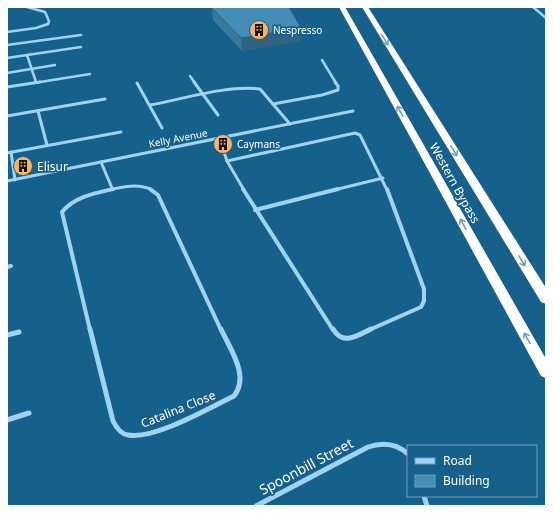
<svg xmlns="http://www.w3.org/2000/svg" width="553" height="513" viewBox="0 0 553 513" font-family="'Noto Sans',sans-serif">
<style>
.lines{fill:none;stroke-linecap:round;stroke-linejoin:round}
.minor-far3{stroke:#a0d3ef;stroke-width:2.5}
.minor-far2{stroke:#a0d3ef;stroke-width:3}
.minor-far1{stroke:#a0d3ef;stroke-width:4}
.minor{stroke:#a0d3ef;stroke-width:5}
.motorway{fill:#fff;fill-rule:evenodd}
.wall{fill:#3a799d}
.shaded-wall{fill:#2f6380}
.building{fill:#438db7;stroke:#2f6380}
.oneway{stroke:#73a0ba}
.labels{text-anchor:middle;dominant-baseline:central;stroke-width:3.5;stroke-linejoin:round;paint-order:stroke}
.far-poi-label{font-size:10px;fill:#fff;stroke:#16608c;text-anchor:start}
.far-street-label{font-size:10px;fill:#fff;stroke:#16608c}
.poi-label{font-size:12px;fill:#fff;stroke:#16608c;text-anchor:start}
.street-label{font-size:12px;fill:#fff;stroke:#16608c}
.near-street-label{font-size:14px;fill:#fff;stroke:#16608c}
</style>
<rect width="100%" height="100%" fill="#16608c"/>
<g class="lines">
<g class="minor-far3">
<polyline points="533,7 546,18"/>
<polyline points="7,32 36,28 48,24 49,21 45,12 27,7"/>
<polyline points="7,45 81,35"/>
<polyline points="27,55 36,82"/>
<polyline points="7,58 81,47"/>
<polyline points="322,60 336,83"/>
<polyline points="7,73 55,65"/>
<polyline points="190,76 195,83"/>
<polyline points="34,83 90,74"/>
</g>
<g class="minor-far2">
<polyline points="194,82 218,115"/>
<polyline points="137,83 162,128"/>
<polyline points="7,87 40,82"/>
<polyline points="273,104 322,95 338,90 338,86 335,82"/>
<path d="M 150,105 C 183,99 227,85 260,89 L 290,124"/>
<polyline points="38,111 47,145"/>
<polyline points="7,116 105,99"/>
<polyline points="222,146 227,161"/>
<polyline points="11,152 15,180"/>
<polyline points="7,153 121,132"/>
<polyline points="227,161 244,190"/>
<polyline points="227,161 355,133 360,135 387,190"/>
<polyline points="101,162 112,188"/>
<polyline points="7,181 353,111"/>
<path d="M 108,190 C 122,187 138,183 152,190"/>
<polyline points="334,190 383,178"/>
</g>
<g class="minor-far1">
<polyline points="150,189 158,195 221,330"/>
<polyline points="243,189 333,330"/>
<polyline points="255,210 338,189"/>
<polyline points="7,267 11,266"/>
<path d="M 90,330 L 62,212 C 74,197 95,193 113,189"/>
<polyline points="369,330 421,307 424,301 424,289 387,189"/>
</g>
<g class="minor">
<path d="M 90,329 L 113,421 C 116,427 120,434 128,435 C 154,440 209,408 234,396 C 250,376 230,349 221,329"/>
<path d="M 333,329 C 343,346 357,336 371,329"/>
<polyline points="7,335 19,332"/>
<polyline points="7,420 29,413"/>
<polyline points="424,496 427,506"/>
<path d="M 256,506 L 368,447 C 383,442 396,443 408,454"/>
</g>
<g class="motorway">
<polygon points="339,7 345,7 546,359 546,378 541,376"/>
<polygon points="362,7 368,7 546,288 546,304 541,302"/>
</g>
</g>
<polygon class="wall" points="212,8 301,28 301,41 242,51 213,20"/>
<polygon class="shaded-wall" points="301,28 301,41 242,51 241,38"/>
<polygon class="building" points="217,7 289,7 301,28 241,38 212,8"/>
<defs><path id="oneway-shaft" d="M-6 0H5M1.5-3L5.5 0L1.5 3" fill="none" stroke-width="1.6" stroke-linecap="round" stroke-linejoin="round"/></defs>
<g class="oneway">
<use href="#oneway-shaft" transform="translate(385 40) rotate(58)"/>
<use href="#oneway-shaft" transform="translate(400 111) rotate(-119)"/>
<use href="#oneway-shaft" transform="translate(454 151) rotate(58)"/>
<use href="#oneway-shaft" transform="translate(463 224) rotate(-119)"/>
<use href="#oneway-shaft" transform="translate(522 261) rotate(58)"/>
<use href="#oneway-shaft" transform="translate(527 338) rotate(-119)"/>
</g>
<defs>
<g id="building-disc" transform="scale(1)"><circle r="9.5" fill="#ffb25e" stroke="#16608c"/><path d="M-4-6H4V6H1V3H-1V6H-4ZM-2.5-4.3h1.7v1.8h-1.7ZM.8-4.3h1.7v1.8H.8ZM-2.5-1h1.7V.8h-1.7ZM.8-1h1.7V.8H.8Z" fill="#111"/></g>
</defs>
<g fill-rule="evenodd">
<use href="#building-disc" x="259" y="30"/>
<use href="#building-disc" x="223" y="144"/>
<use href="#building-disc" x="23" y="166"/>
</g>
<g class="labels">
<g class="far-poi-label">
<text x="273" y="30">Nespresso</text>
<text x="237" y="144">Caymans</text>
</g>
<g class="far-street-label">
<text transform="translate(178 138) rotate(-11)">Kelly Avenue</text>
</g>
<g class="poi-label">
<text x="37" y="166">Elisur</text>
</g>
<g class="street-label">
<text transform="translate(455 183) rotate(61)">Western Bypass</text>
<text transform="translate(178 409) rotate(-22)">Catalina Close</text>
</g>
<g class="near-street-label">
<text transform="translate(306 466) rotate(-28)">Spoonbill Street</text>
</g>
</g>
<rect width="553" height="513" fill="none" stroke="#ffffff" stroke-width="16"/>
<rect x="407" y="445" width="130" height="52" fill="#16608c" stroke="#73a0ba"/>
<rect x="415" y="458" width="20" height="6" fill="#a0d3ef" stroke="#73a0ba"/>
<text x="443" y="465" font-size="12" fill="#ffffff">Road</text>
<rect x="415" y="475" width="20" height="12" fill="#438db7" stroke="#73a0ba"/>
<text x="443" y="485" font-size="12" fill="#ffffff">Building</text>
</svg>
